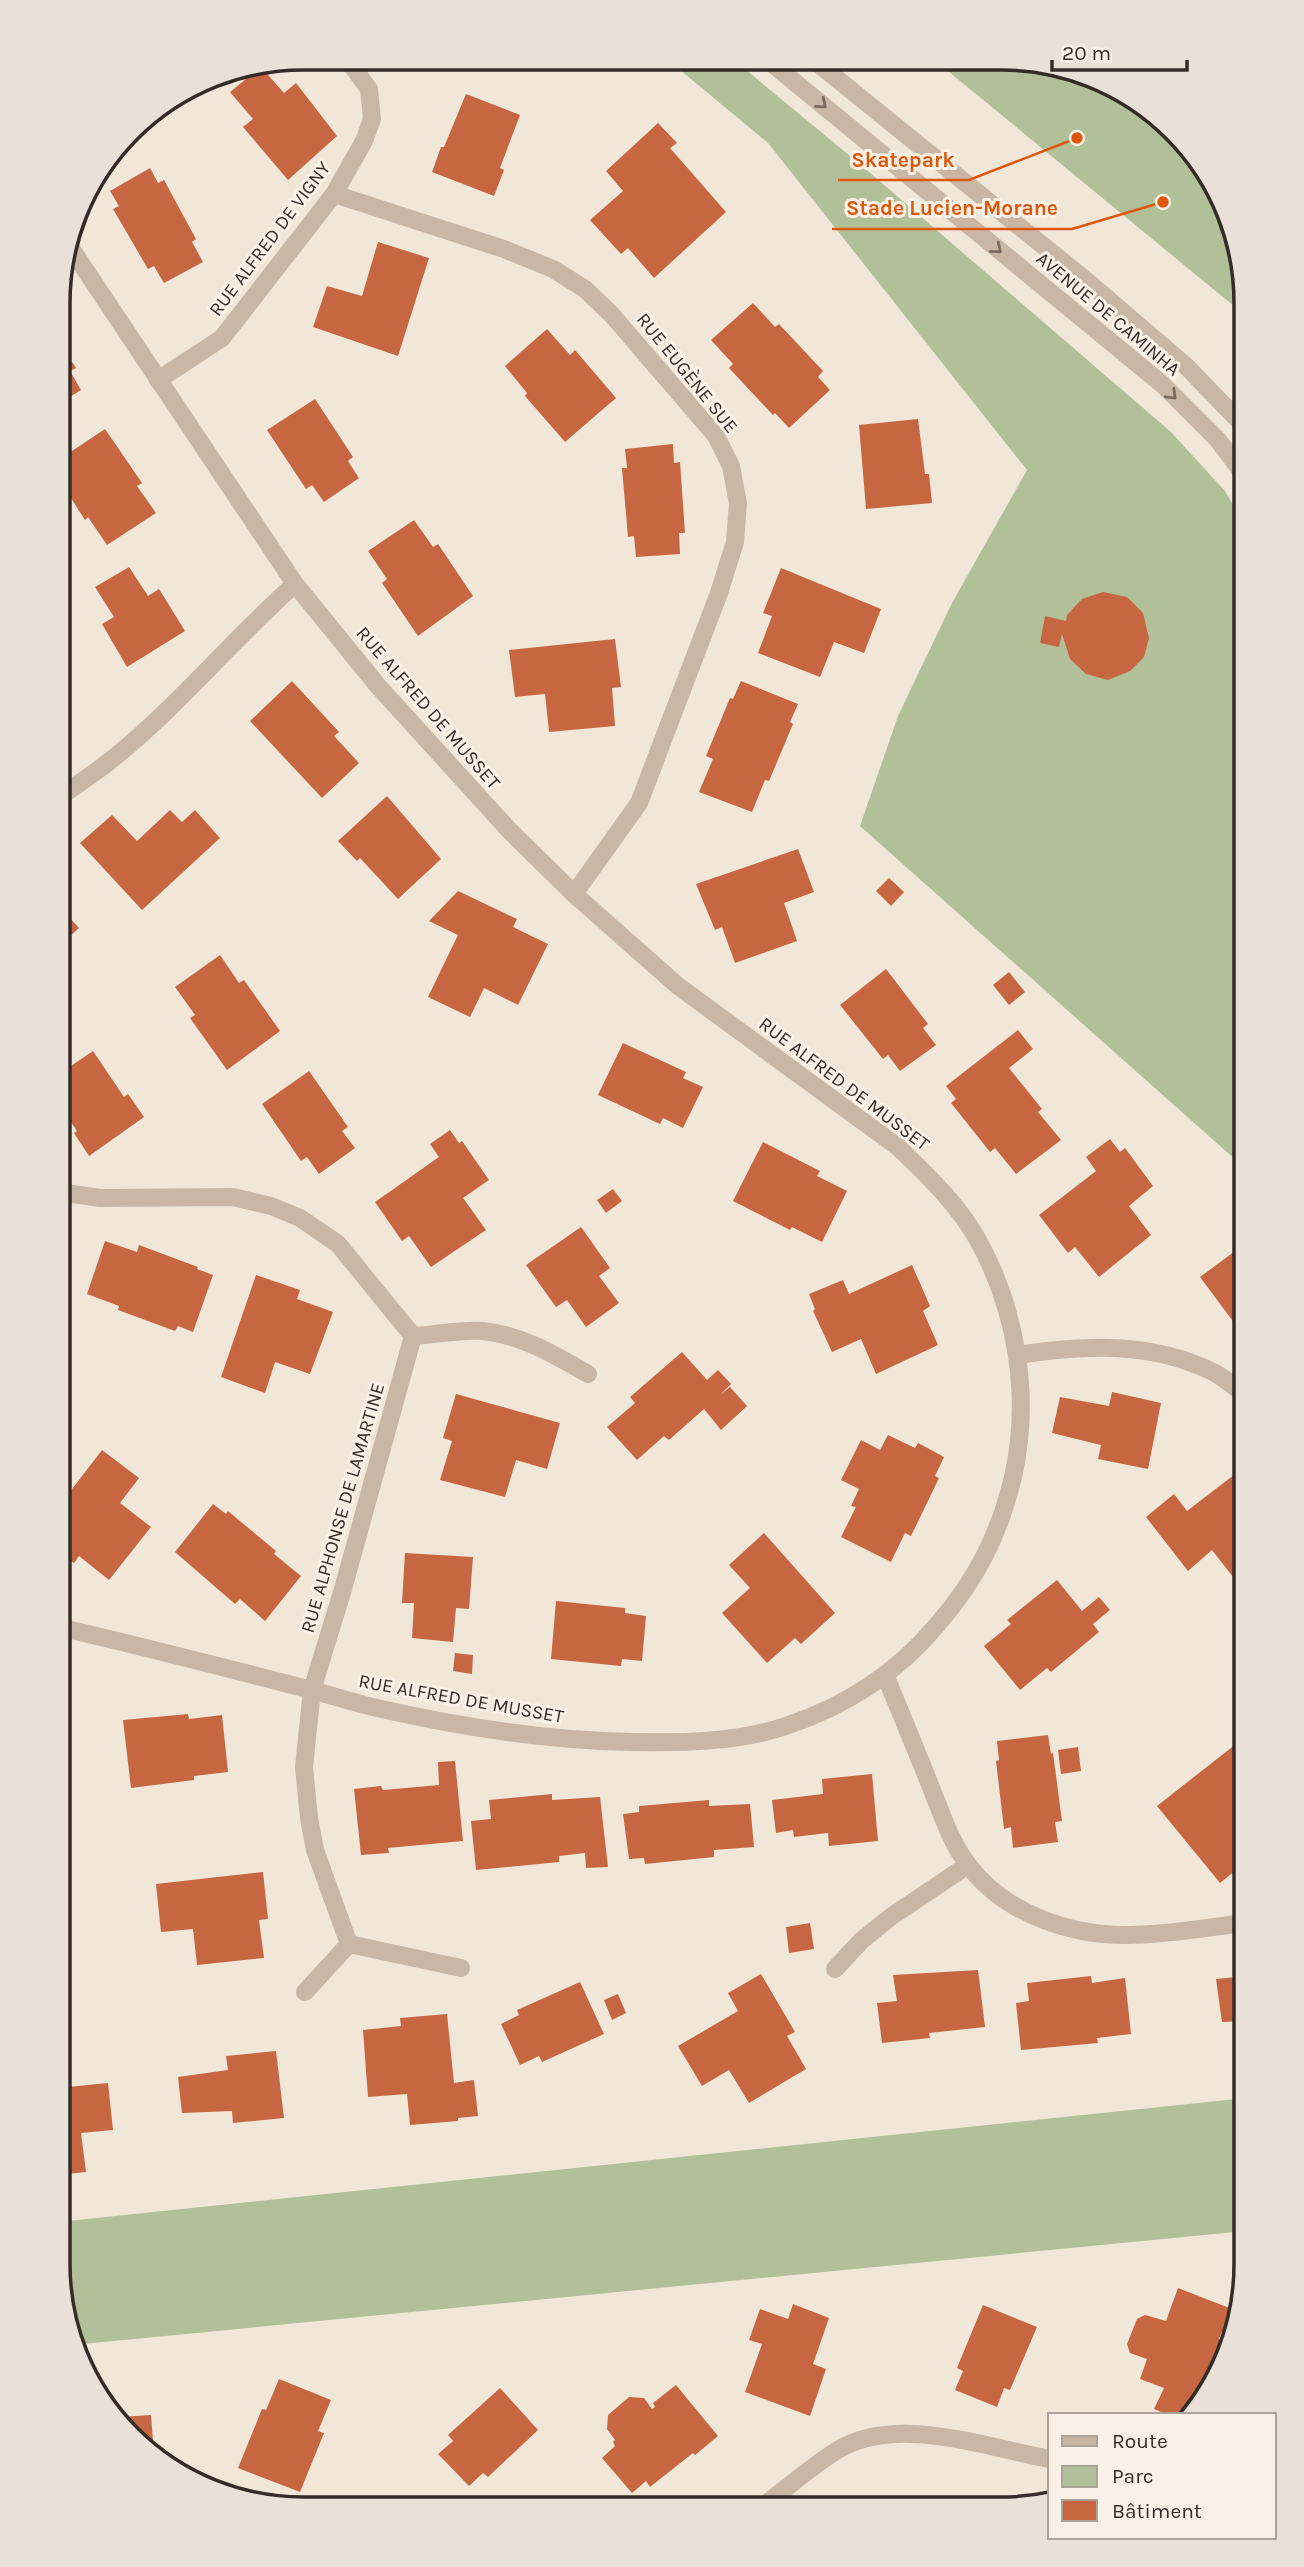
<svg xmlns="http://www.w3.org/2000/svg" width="1304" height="2567" viewBox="0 0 1304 2567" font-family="Karla,sans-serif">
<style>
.green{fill:#b2c099}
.building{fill:#c66742}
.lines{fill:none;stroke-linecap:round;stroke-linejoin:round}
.minor{stroke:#c9b7a5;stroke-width:18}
.oneway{stroke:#786b60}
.labels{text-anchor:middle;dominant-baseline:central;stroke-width:6;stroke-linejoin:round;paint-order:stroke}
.street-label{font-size:19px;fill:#352c27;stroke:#f9f1e6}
.rim{fill:none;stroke:#352c27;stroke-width:3.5}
.leader{fill:none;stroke:#df570d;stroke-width:2.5}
.callout-dot{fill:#df570d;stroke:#f9f1e6;stroke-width:2.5}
.callout-label{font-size:21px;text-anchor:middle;font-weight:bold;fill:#df570d;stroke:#f9f1e6;stroke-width:6;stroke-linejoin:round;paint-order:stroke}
</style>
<rect width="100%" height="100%" fill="#f1e7d9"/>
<g class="green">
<polygon points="668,60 734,60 861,165 1171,432 1225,491 1246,527 1246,1169 860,826 898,716 952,603 1027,470 768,143"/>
<polygon points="937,62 1049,62 1163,119 1233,224 1246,303 1246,316"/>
<polygon points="1246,2098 1246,2231 72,2345 71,2343 58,2264 58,2222"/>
</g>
<g class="building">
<polygon points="261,67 284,93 296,83 337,136 288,180 243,127 253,119 230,92"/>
<polygon points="466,94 520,115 500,168 504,170 494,196 432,172 441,147 444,147"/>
<polygon points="658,123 677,143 670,148 726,212 654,278 628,248 621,254 590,220 623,191 606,171"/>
<polygon points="150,168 158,183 164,180 196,239 192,242 203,262 164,283 154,266 148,269 113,209 119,206 110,191"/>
<polygon points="378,242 429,258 398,356 313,327 327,286 362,296"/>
<polygon points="753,303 775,327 779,324 823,371 818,377 830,390 789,428 775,413 773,415 729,368 733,364 711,340"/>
<polygon points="547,329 570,355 575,350 616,398 565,442 525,396 527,393 505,366"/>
<polygon points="60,343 76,368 70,371 81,390 60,403"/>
<polygon points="315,399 353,457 348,461 359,478 324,502 312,485 306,489 267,430"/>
<polygon points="918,419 925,474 929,474 932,503 866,509 859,425"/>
<polygon points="105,429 142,483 137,486 156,513 107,545 88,517 85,520 60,481 60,459"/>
<polygon points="673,444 674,463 680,462 685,533 679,533 680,554 636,557 634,536 628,537 622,468 627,468 625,449"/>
<polygon points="414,520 433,547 438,544 473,596 418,636 382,583 387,579 368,551"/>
<polygon points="129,567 148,596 159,589 185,631 127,667 102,624 114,617 95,587"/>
<polygon points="781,568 881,609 864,653 834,642 820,677 758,653 772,616 763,613"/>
<polygon points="1103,592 1127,597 1143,613 1149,638 1144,657 1130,671 1108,680 1086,674 1070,659 1062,634 1059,647 1040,643 1045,616 1066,621 1067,615 1082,599"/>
<polygon points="615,639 621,687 612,688 615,726 549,732 545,694 515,697 509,650"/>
<polygon points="292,681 339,732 334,736 359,763 322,798 250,721"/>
<polygon points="741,681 798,704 790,722 793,724 769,781 765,780 752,812 699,792 713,759 706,756 730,698 733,699"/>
<polygon points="387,796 441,859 398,899 360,858 357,861 338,841"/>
<polygon points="170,810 182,822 195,810 220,838 142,910 80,843 112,815 137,841"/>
<polygon points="798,849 814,892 784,903 797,941 735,963 722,927 715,930 696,884"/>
<polygon points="889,878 904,892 891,906 876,891"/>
<polygon points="458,891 517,919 513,927 548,944 518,1005 484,988 470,1017 428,997 458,935 429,921"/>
<polygon points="59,906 79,928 59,946"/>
<polygon points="220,955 239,983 244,980 280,1031 227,1070 190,1018 195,1015 175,987"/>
<polygon points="886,969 928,1024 923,1028 936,1045 900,1071 888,1055 883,1059 840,1005"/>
<polygon points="1009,972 1025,992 1009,1005 993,985"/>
<polygon points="1018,1030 1033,1049 1009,1068 1042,1109 1038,1112 1061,1140 1016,1174 995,1148 990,1152 951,1103 956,1099 946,1086"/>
<polygon points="623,1043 686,1072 683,1078 703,1087 683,1128 663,1118 660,1124 598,1095"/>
<polygon points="93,1051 124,1097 128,1094 144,1117 89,1156 74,1133 77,1131 59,1105 59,1074"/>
<polygon points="309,1071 348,1127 342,1131 355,1148 319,1174 307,1157 301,1161 262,1104"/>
<polygon points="450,1130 459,1143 462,1141 489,1180 463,1198 486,1230 431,1267 409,1236 402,1241 375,1202 439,1157 430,1144"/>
<polygon points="1110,1139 1120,1152 1125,1148 1153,1186 1129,1206 1151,1235 1099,1277 1075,1247 1068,1253 1039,1215 1096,1171 1086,1157"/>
<polygon points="763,1142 820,1171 817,1176 847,1191 822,1242 792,1227 790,1230 733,1201"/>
<polygon points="613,1189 622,1201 606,1213 597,1200"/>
<polygon points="581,1227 610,1268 599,1276 619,1303 586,1327 567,1300 556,1307 526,1265"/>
<polygon points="105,1241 137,1252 139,1245 198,1267 197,1269 213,1275 193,1332 178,1326 175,1331 118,1310 119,1306 87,1294"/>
<polygon points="1246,1243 1246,1343 1233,1325 1235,1324 1200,1277"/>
<polygon points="912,1265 930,1306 923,1311 938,1345 876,1374 861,1339 832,1352 813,1311 815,1309 809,1294 843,1280 849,1294"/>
<polygon points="256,1275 300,1290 297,1299 333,1312 310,1374 275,1362 265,1393 221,1377"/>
<polygon points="682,1352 707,1380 718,1370 731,1384 720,1395 730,1387 747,1406 721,1430 704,1409 669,1440 664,1436 637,1460 607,1427 635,1403 630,1397"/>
<polygon points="1112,1392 1161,1403 1148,1469 1098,1459 1101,1445 1052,1433 1060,1397 1109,1406"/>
<polygon points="456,1394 560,1423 547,1469 516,1460 505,1497 440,1480 452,1441 443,1438"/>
<polygon points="888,1435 915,1448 918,1443 944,1457 935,1476 939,1478 911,1536 905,1533 891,1562 841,1537 856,1507 851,1506 859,1489 841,1480 861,1440 880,1450"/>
<polygon points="102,1450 139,1478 120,1503 151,1527 109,1580 79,1556 74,1563 58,1552 59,1506"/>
<polygon points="1243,1468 1246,1472 1246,1574 1237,1582 1212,1550 1188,1571 1146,1517 1174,1494 1187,1511"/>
<polygon points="213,1504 226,1514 228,1511 276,1551 274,1554 301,1576 265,1621 240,1599 235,1604 175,1552"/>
<polygon points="764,1533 835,1613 801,1644 795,1638 767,1663 722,1613 750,1588 729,1565"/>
<polygon points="405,1553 473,1557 469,1609 456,1608 453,1642 412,1638 414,1603 402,1603"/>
<polygon points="1057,1580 1082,1611 1099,1597 1110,1610 1093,1624 1099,1632 1051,1672 1047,1668 1020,1690 984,1646 1011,1624 1007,1620"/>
<polygon points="556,1601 625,1608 625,1613 646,1616 642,1661 622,1659 621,1666 551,1659"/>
<polygon points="455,1653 473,1655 472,1674 453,1671"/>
<polygon points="188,1714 189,1719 222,1715 228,1772 194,1776 194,1780 131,1788 123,1720"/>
<polygon points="1048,1735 1051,1754 1053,1753 1062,1821 1055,1822 1058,1842 1013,1848 1011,1827 1004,1829 996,1761 999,1760 997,1741"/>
<polygon points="1236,1744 1246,1756 1246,1772 1242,1776 1246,1781 1246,1862 1220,1883 1157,1806"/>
<polygon points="1078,1747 1081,1771 1061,1774 1058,1750"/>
<polygon points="455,1761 463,1841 388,1848 389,1853 361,1855 354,1789 381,1786 383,1790 439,1785 438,1762"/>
<polygon points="872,1774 878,1841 829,1846 828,1833 794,1837 793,1830 776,1833 772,1800 823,1794 822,1779"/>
<polygon points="552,1794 552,1800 600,1797 608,1867 586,1868 585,1853 559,1856 559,1862 476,1870 471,1821 491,1819 489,1800"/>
<polygon points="709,1800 709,1806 750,1804 754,1847 714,1850 714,1857 645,1864 644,1858 629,1859 623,1814 639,1812 639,1806"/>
<polygon points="263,1872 268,1919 259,1920 264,1958 197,1965 193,1929 161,1932 156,1884"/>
<polygon points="810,1923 814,1949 789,1953 786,1927"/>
<polygon points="1246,1968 1246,2030 1244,2030 1243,2021 1222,2022 1216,1979 1237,1977 1236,1969"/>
<polygon points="978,1970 985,2027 929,2033 930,2038 882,2043 877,2003 897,2001 893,1975"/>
<polygon points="761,1974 795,2032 787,2036 806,2069 749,2103 729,2070 702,2086 678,2046 738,2011 728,1993"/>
<polygon points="1091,1976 1092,1983 1125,1978 1131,2034 1097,2038 1098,2043 1021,2050 1016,2003 1029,2001 1027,1983"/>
<polygon points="580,1982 604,2034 542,2062 539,2056 520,2065 501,2024 519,2015 517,2010"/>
<polygon points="618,1994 626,2013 612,2020 604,2000"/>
<polygon points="447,2014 454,2083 474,2080 478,2116 458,2118 458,2121 410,2125 407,2094 368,2097 363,2030 401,2026 400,2018"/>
<polygon points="276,2051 284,2118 233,2123 232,2111 182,2113 178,2077 228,2070 226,2056"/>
<polygon points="108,2083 113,2130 81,2133 86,2172 58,2175 58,2088"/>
<polygon points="1178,2288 1232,2309 1219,2339 1226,2342 1202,2403 1194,2415 1168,2415 1154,2409 1164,2388 1140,2379 1147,2359 1130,2353 1127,2344 1137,2319 1145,2315 1166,2321"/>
<polygon points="793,2304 829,2318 813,2364 826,2369 810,2416 745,2392 762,2344 749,2340 760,2309 788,2319"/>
<polygon points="983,2305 1037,2327 1010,2390 1004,2388 997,2407 955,2390 963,2371 957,2368"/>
<polygon points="279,2379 331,2400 318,2431 324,2433 300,2492 238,2468 262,2409 266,2410"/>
<polygon points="676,2385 718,2436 695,2455 693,2453 650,2487 646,2481 632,2493 602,2458 615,2446 613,2442 615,2440 607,2429 608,2415 629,2397 644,2398 652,2409 655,2407 653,2403"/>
<polygon points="500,2388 538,2430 488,2477 483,2473 469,2486 438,2454 453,2441 448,2435"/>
<polygon points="151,2415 154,2453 154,2456 142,2449 120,2417"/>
</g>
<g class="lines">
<g class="minor">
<polyline points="769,61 1162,384 1218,440 1246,477"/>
<polyline points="815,61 1088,282 1186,366 1246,428"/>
<polyline points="334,194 504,249 553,269 585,289 612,315 716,436 731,466 738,503 735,542 719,593 639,803 574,894"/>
<polyline points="158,380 222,338 334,194 364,141 372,119 369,89 346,58"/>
<path d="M 59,797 C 78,784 98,771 116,756 C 180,704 233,639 295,584"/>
<path d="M 59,1192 L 100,1198 L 233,1197 L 271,1206 L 300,1218 L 338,1244 L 413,1336 C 436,1335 461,1329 483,1331 C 522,1335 555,1355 588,1374"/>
<path d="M 1018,1355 C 1085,1345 1152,1341 1215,1373 C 1226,1379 1236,1388 1246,1396"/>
<path d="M 58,1627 C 142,1646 225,1668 308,1689 C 334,1696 360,1705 386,1710 C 467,1728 550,1741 634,1742 C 684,1743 738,1742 786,1726 C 846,1706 897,1673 937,1625 C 977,1579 999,1535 1013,1477 C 1031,1398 1017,1312 979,1242 C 959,1205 927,1175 898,1147 L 678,986 L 574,894 L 509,830 L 378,686 L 295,584 L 68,244"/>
<path d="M 886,1677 C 901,1714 917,1752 932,1790 C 942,1815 952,1845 969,1866 C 1005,1914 1072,1936 1129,1935 C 1168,1935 1208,1927 1246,1923"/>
<polyline points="349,1944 315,1850 309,1818 304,1767 312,1690 343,1589 413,1336"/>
<polyline points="835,1969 862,1940 892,1916 968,1865"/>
<polyline points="305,1992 349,1944 461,1968"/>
<path d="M 759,2509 C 785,2490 809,2468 836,2451 C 896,2413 987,2448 1050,2459"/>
</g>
</g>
<defs><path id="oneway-chevron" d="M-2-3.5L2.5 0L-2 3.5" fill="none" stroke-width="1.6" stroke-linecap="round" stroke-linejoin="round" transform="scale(1.75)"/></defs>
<g class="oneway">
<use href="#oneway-chevron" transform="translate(822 104) rotate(40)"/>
<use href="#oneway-chevron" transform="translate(997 249) rotate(40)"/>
<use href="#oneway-chevron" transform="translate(1172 395) rotate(45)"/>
</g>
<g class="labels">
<g class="street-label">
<text transform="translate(270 239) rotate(-53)">RUE ALFRED DE VIGNY</text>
<text transform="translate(1108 314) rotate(40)">AVENUE DE CAMINHA</text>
<text transform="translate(687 373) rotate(51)">RUE EUGÈNE SUE</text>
<text transform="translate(428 708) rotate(49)">RUE ALFRED DE MUSSET</text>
<text transform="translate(844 1084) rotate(37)">RUE ALFRED DE MUSSET</text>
<text transform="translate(343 1508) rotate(-74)">RUE ALPHONSE DE LAMARTINE</text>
<text transform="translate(461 1699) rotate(10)">RUE ALFRED DE MUSSET</text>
</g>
</g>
<path d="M0 0H1304V2567H0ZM303 70H1001A233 233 0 0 1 1234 303V2264A233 233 0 0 1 1001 2497H303A233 233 0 0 1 70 2264V303A233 233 0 0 1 303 70Z" fill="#e9e1d7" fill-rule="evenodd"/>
<path class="rim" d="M303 70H1001A233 233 0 0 1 1234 303V2264A233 233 0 0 1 1001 2497H303A233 233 0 0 1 70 2264V303A233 233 0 0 1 303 70Z"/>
<path class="leader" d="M1077 138L969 180H838M1163 202L1072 229H832"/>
<g class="callout-dot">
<circle cx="1077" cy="138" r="7"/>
<circle cx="1163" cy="202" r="7"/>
</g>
<g class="callout-label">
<text x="903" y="167">Skatepark</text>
<text x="952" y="215">Stade Lucien-Morane</text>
</g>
<rect x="1048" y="2413" width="228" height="126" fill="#f9f1e6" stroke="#aba29a" stroke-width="2"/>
<rect x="1062" y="2436" width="35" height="10" fill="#c9b7a5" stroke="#aba29a" stroke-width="2"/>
<text x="1112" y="2448" font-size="21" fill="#352c27">Route</text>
<rect x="1062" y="2466" width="35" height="21" fill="#b2c099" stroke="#aba29a" stroke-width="2"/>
<text x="1112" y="2483" font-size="21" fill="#352c27">Parc</text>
<rect x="1062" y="2500" width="35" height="21" fill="#c66742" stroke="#aba29a" stroke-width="2"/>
<text x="1112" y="2518" font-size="21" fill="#352c27">Bâtiment</text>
<path d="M1052 60v10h135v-10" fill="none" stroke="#352c27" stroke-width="3.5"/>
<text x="1062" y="60" font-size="21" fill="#352c27" stroke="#f9f1e6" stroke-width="5" paint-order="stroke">20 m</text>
</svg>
